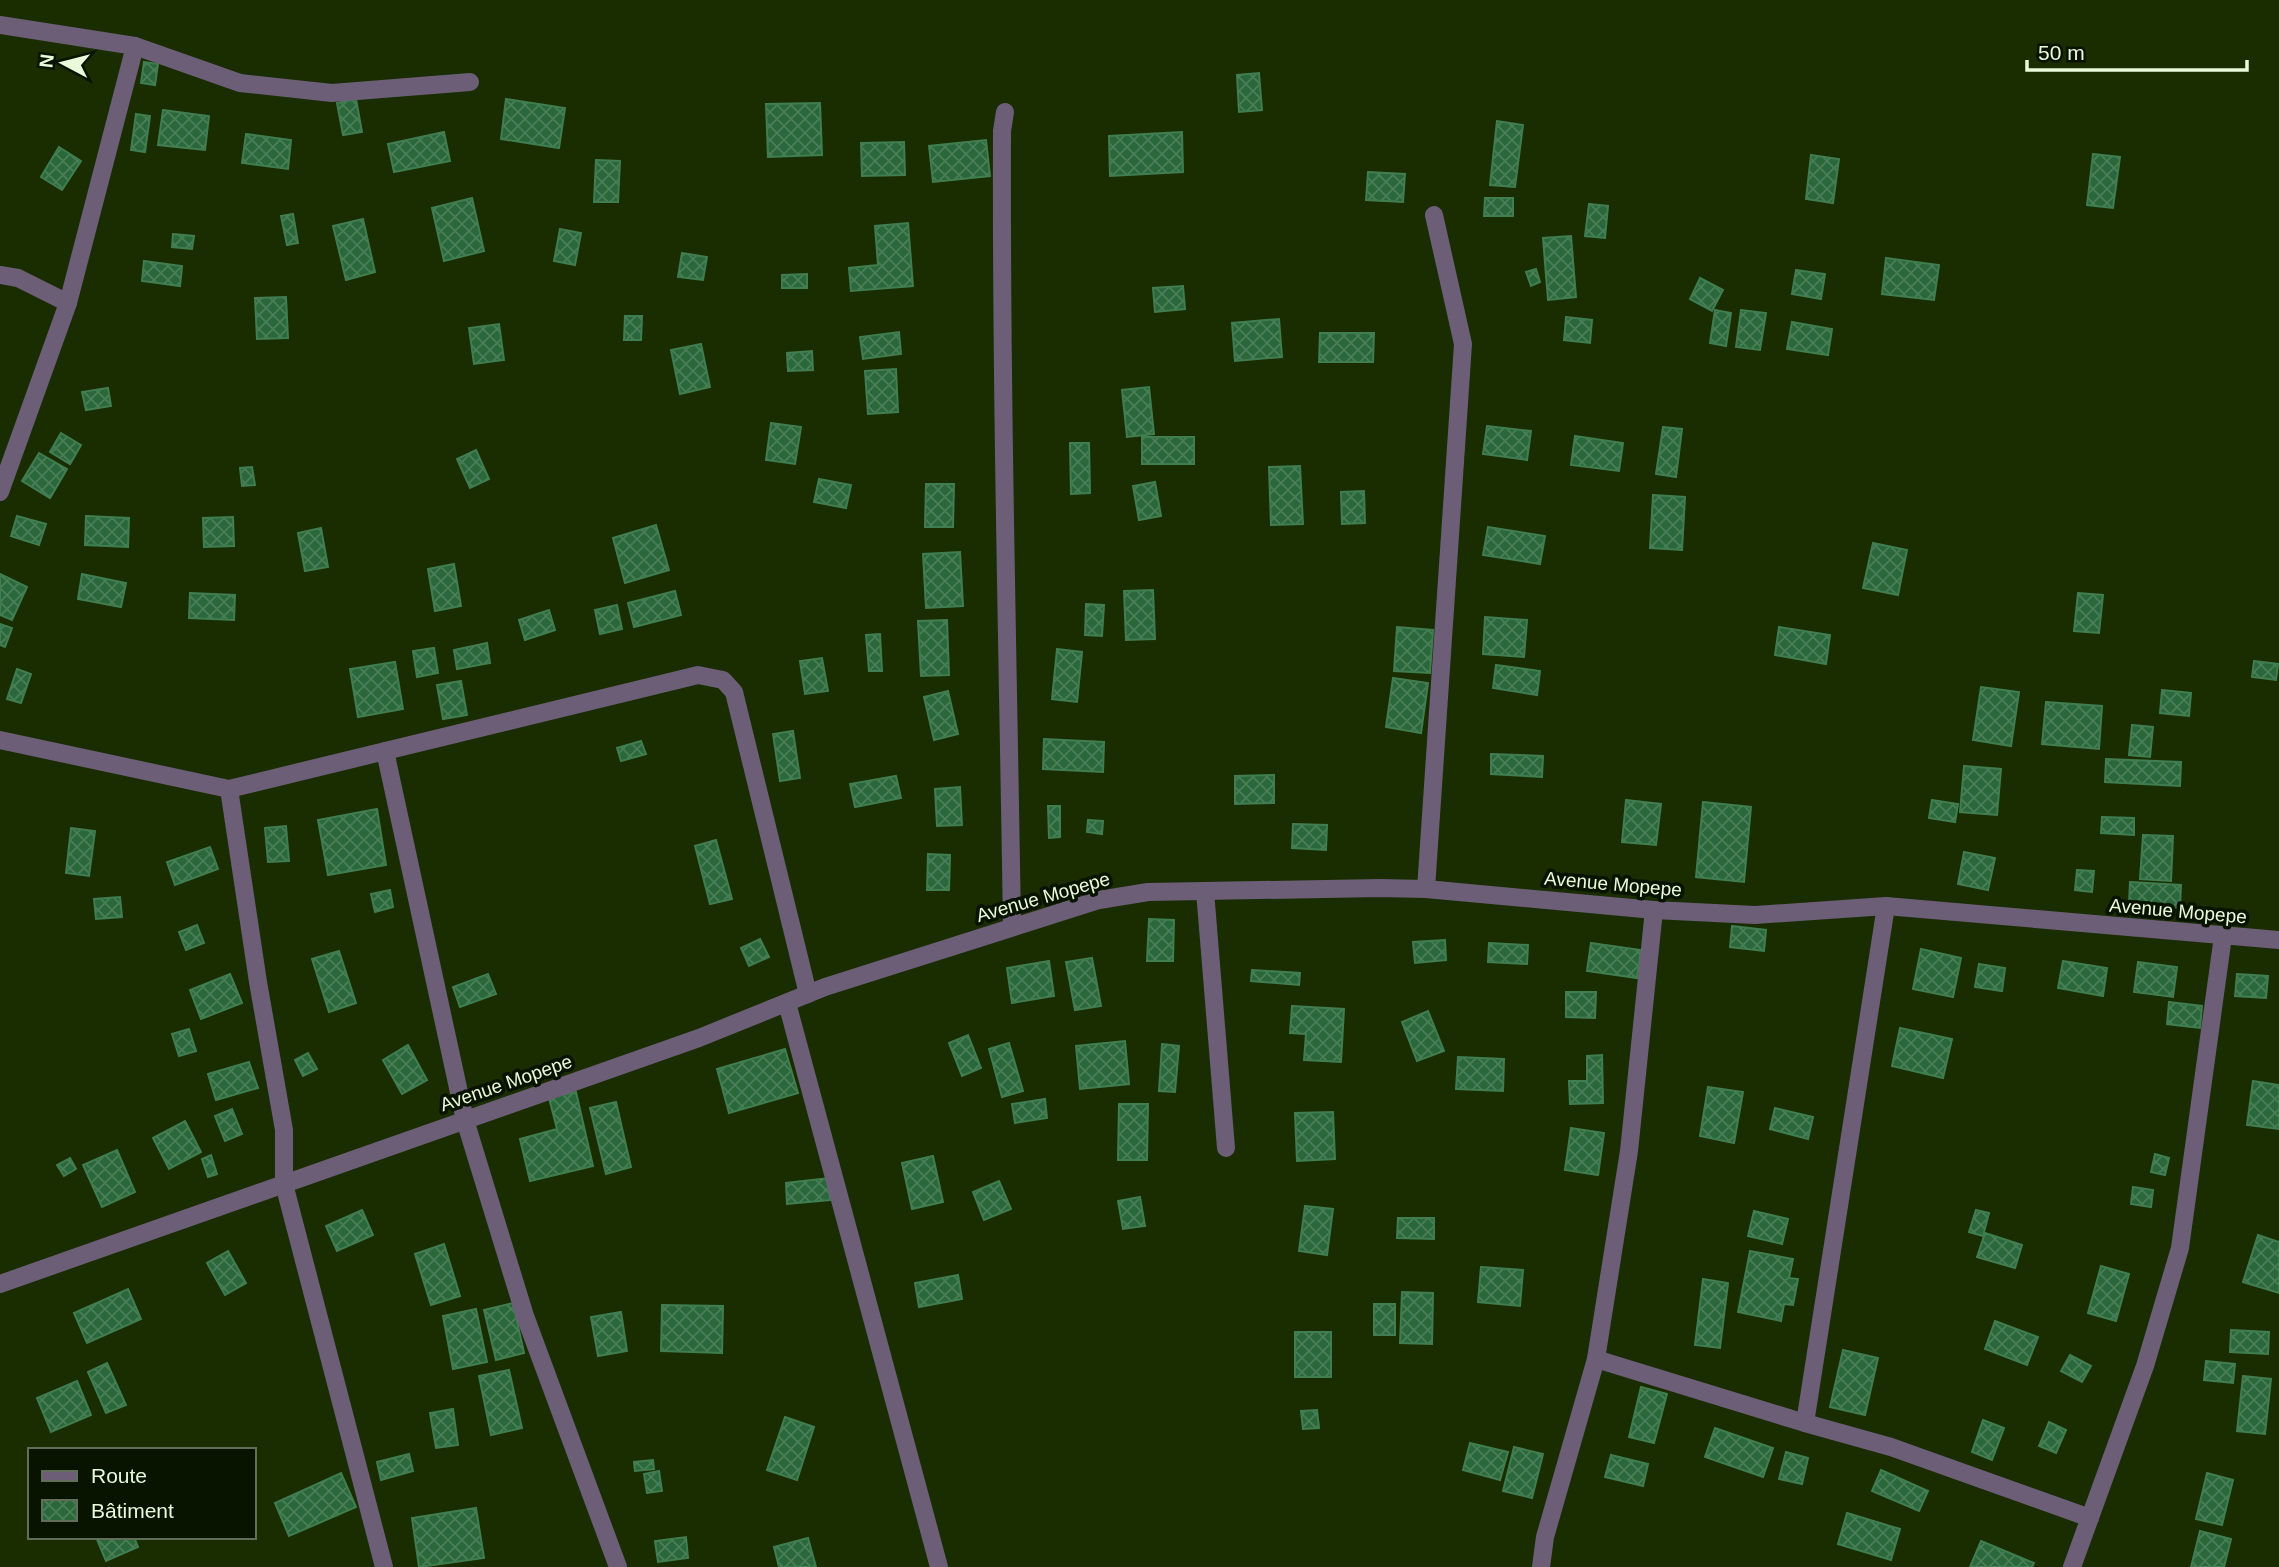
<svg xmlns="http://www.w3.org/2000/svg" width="2279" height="1567" viewBox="0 0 2279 1567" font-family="Arial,sans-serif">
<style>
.building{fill:url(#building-cross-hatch);stroke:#407d50;stroke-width:2}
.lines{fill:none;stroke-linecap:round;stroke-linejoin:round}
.minor{stroke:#6c5e77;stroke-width:18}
.labels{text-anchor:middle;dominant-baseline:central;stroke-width:7;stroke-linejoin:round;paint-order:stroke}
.street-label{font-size:19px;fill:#e8fad9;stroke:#081300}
</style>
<defs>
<pattern id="building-cross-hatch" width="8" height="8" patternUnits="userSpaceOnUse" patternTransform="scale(1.75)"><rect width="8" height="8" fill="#2a673b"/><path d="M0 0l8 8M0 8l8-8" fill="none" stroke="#497e57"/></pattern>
</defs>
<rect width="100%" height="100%" fill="#192d00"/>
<g class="building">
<polygon points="144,62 158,64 155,85 141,83"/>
<polygon points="1259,73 1262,110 1239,112 1237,75"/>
<polygon points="356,99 362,132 343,135 337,103"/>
<polygon points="506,99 565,108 559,148 501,139"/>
<polygon points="820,103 822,155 768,157 766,104"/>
<polygon points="163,110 209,116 205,150 158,145"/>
<polygon points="136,114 150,116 145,152 131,150"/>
<polygon points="1497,121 1523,125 1515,187 1490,185"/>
<polygon points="444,132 450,161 394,172 388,144"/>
<polygon points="1182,132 1183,172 1110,176 1109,136"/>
<polygon points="246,134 291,140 288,169 242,163"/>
<polygon points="986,140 990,176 933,182 929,146"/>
<polygon points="904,142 905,175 862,176 861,143"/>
<polygon points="59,147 81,161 62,190 41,177"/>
<polygon points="2093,154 2120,157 2113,208 2087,205"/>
<polygon points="1811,155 1839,159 1833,203 1806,199"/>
<polygon points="596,160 620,161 618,202 594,202"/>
<polygon points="1368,172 1405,174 1403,202 1366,200"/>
<polygon points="472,198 484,251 444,261 432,208"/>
<polygon points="1485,198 1513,198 1513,216 1484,216"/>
<polygon points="1589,204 1608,206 1605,238 1585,236"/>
<polygon points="293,214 298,243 287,245 281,216"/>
<polygon points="363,219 375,272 346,280 333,226"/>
<polygon points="908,223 913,286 851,291 849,268 878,265 875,226"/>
<polygon points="560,229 581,233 575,265 554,261"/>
<polygon points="173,234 194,236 192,249 172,247"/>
<polygon points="1571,236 1576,297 1548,300 1543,238"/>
<polygon points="682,253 707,257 703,280 678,277"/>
<polygon points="1886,258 1939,265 1934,300 1882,294"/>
<polygon points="144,261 182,266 180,286 142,281"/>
<polygon points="1536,269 1540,282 1531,286 1526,272"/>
<polygon points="1796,270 1825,274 1821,299 1792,294"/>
<polygon points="807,274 807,288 782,288 782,275"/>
<polygon points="1700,278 1723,290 1712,311 1690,299"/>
<polygon points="1183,286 1185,309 1155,312 1153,288"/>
<polygon points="286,297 288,338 257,339 255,298"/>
<polygon points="1715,310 1731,313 1726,346 1710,343"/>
<polygon points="1741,310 1766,313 1760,350 1736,347"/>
<polygon points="625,316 642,316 641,340 624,340"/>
<polygon points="1566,317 1592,320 1590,343 1564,340"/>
<polygon points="1279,319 1282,357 1235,361 1232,323"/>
<polygon points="1792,322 1832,329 1828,355 1787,349"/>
<polygon points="499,324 504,360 474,364 469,328"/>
<polygon points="899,332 901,354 863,359 860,337"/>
<polygon points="1320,333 1374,333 1373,362 1319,362"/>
<polygon points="701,344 710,387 680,394 671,350"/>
<polygon points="812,351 813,370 788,371 787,353"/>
<polygon points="896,369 898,412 868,414 865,371"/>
<polygon points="1149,387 1154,434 1127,437 1122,390"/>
<polygon points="108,388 111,406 86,410 82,392"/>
<polygon points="771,423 801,427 795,464 766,460"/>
<polygon points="1487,426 1531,431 1527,460 1483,454"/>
<polygon points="1663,427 1682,429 1676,477 1656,474"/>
<polygon points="61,433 81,445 70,464 50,452"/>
<polygon points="1575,436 1623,443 1619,471 1571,465"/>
<rect x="1142" y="437" width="52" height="27"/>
<polygon points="1070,443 1089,443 1090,493 1071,494"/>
<polygon points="476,450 489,479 470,488 457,459"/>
<polygon points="39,453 67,469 50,498 22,481"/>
<polygon points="1300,466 1303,524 1271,525 1269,467"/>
<polygon points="252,467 255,485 242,486 240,468"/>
<polygon points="819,479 851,485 846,508 814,502"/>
<polygon points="1155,482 1161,516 1139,520 1133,486"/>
<polygon points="926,484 954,484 953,527 925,527"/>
<polygon points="1364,491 1365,523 1342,524 1341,492"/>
<polygon points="1653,495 1685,497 1682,550 1650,548"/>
<polygon points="17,516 46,524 39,545 11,536"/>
<polygon points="86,516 129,518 128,547 85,545"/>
<polygon points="233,517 234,546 204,547 203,518"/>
<polygon points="656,525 669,570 625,583 613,538"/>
<polygon points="1488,527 1545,536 1540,564 1483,555"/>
<polygon points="321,528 328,567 305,571 298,533"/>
<polygon points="1873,543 1907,550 1898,595 1863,588"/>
<polygon points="960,552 963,606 926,608 923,554"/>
<polygon points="454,564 461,606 435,611 428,569"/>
<polygon points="0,574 27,587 12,620 0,615"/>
<polygon points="82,574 126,583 121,607 78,599"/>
<polygon points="1153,590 1155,639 1126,640 1124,591"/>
<polygon points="675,591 681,615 634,627 628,603"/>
<polygon points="190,593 235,595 234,620 189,618"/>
<polygon points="2078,593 2103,595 2099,633 2074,631"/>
<polygon points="1086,604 1104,605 1102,636 1085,635"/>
<polygon points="617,605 622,629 600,634 595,610"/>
<polygon points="549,610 555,630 525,640 519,620"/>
<polygon points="1485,617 1527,620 1524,657 1483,654"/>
<polygon points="947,620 949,675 921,676 918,621"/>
<polygon points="0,624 12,628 5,647 0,645"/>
<polygon points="1397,627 1433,630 1430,673 1394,671"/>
<polygon points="1779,627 1830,635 1826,664 1775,655"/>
<polygon points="880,634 882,671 869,671 866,635"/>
<polygon points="487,643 490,663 457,669 454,650"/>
<polygon points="434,648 438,673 417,677 413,651"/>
<polygon points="1057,649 1082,652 1077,702 1052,699"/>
<polygon points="822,658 828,691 805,694 800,661"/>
<polygon points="2254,661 2278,664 2276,680 2252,677"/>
<polygon points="395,662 403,709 358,717 350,669"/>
<polygon points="1496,665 1540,671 1537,695 1493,688"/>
<polygon points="17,669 31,674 21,703 7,699"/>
<polygon points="1393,678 1428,683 1421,733 1386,727"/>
<polygon points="461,681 467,715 443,719 437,685"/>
<polygon points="1981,687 2019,692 2011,746 1973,740"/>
<polygon points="2162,690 2191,693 2189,716 2160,713"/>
<polygon points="948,691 958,734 934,740 924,697"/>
<polygon points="2046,702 2102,706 2099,749 2042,744"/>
<polygon points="2132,725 2153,727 2150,757 2129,755"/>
<polygon points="793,731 800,778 780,781 773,734"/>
<polygon points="1044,739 1104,742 1103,772 1043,769"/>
<polygon points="641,741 646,754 621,761 617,748"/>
<polygon points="1491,754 1543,756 1542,777 1491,774"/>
<polygon points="2106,759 2181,762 2180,786 2105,782"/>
<polygon points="1964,766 2001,769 1997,815 1960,812"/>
<polygon points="1274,775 1274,803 1235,804 1235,776"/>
<polygon points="896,776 901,798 855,807 850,784"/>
<polygon points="960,787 962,825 937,826 935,789"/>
<polygon points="1626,800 1661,804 1656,845 1622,842"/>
<polygon points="1932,800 1958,804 1955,822 1929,818"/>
<polygon points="1703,802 1751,807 1744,882 1696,877"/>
<polygon points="1048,806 1060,806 1060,837 1049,838"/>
<polygon points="377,809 386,865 328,875 318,820"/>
<polygon points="2102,817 2134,818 2134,835 2101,833"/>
<polygon points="1088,820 1103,821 1102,834 1087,832"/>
<polygon points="1293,824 1327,825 1326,850 1292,848"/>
<polygon points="286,826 289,861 268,862 265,828"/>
<polygon points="71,828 95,831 89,876 66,873"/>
<polygon points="2143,835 2173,836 2171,881 2140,879"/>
<polygon points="716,840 732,899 710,904 695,846"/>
<polygon points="210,847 218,869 175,885 167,862"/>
<polygon points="1964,852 1995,858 1988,890 1958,884"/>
<polygon points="928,854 950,855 949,890 927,890"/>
<polygon points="2077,870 2094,871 2092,892 2075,890"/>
<polygon points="2130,882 2181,885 2180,908 2129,904"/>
<polygon points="390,890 393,907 375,912 371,894"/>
<polygon points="120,897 122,917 96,919 94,899"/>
<polygon points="1149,919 1174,920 1173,961 1147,961"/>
<polygon points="197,925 204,943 186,950 179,932"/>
<polygon points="1732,926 1766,930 1764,951 1730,947"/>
<polygon points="760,939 769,957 749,966 741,948"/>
<polygon points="1445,940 1446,960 1415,963 1413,942"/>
<polygon points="1489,943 1528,945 1527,964 1488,962"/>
<polygon points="1591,943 1641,950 1637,978 1587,971"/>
<polygon points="1921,949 1961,958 1953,997 1913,989"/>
<polygon points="339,951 356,1003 329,1012 312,959"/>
<polygon points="1092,958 1101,1006 1075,1010 1066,962"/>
<polygon points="1049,961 1054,996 1012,1003 1007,968"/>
<polygon points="2063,961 2107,968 2103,996 2058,988"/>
<polygon points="2138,962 2177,967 2173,997 2134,992"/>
<polygon points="1979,964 2005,968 2002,991 1975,987"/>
<polygon points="1252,970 1300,973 1299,985 1251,981"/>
<polygon points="230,974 242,1003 201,1019 190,990"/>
<polygon points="488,974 496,994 460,1007 453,987"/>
<polygon points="2237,974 2268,976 2266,998 2235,996"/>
<polygon points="1566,992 1596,992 1595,1018 1566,1017"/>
<polygon points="2169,1002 2202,1006 2200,1028 2167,1024"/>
<polygon points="1292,1006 1344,1009 1341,1062 1304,1060 1306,1034 1290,1033"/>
<polygon points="1428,1011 1444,1051 1417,1061 1402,1022"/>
<polygon points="1900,1028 1952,1039 1943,1078 1892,1066"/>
<polygon points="189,1029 196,1051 179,1056 172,1034"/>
<polygon points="968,1035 981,1068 962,1076 949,1043"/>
<polygon points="1125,1041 1129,1084 1080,1089 1076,1046"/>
<polygon points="1009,1043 1023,1091 1002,1097 989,1049"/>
<polygon points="1162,1044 1179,1046 1175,1092 1159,1091"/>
<polygon points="408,1045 427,1080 402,1094 383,1060"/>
<polygon points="785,1049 798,1093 729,1113 717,1069"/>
<polygon points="308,1053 317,1069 303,1076 295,1060"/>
<polygon points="1602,1055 1603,1103 1570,1104 1569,1081 1587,1081 1587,1056"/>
<polygon points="1458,1057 1504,1059 1503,1091 1456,1089"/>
<polygon points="249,1062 258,1088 216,1100 208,1074"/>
<polygon points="2253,1081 2279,1085 2279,1129 2247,1125"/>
<polygon points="1708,1087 1743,1092 1734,1143 1700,1136"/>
<polygon points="576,1092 593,1166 530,1181 520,1139 557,1129 549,1098"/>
<polygon points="1045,1099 1047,1118 1015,1123 1012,1104"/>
<polygon points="616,1102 631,1167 606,1174 590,1108"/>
<polygon points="1119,1104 1148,1104 1147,1160 1118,1160"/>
<polygon points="1775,1108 1813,1117 1808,1139 1770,1129"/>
<polygon points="232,1109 242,1134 225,1141 215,1116"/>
<polygon points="1333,1112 1335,1159 1297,1161 1295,1113"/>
<polygon points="185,1121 201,1152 169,1169 153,1138"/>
<polygon points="1571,1128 1604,1133 1598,1175 1565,1170"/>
<polygon points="117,1150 135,1192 102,1207 83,1165"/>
<polygon points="2155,1154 2169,1158 2165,1175 2151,1172"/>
<polygon points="211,1155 217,1174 208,1177 202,1159"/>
<polygon points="933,1156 943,1202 912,1209 902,1163"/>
<polygon points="70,1158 76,1169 64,1176 57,1165"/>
<polygon points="829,1178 830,1200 787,1204 786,1183"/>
<polygon points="999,1181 1011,1209 984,1220 973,1192"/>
<polygon points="2133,1187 2153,1190 2151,1207 2131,1204"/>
<polygon points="1140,1197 1145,1226 1123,1229 1118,1201"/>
<polygon points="1305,1206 1333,1209 1327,1255 1299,1251"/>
<polygon points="362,1210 373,1235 337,1251 326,1226"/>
<polygon points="1976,1210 1989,1213 1983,1236 1969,1232"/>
<polygon points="1754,1211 1788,1219 1782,1244 1748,1236"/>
<polygon points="1398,1218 1434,1218 1434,1239 1397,1238"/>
<polygon points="1985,1233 2022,1245 2015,1268 1977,1257"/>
<polygon points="2258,1235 2279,1242 2279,1293 2243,1282"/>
<polygon points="444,1244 460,1296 431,1305 415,1254"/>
<polygon points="228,1251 246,1283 225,1295 207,1263"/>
<polygon points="1750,1251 1793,1259 1789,1278 1798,1279 1793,1305 1784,1304 1781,1321 1738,1312"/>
<polygon points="2101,1266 2129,1274 2116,1321 2088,1313"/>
<polygon points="1481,1267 1523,1270 1520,1306 1478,1302"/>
<polygon points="958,1275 962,1299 919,1307 915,1283"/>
<polygon points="1703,1279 1728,1283 1720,1348 1695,1345"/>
<polygon points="128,1289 141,1319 87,1343 74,1313"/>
<polygon points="1402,1292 1433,1293 1432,1344 1400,1343"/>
<polygon points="513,1303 524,1353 496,1360 484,1310"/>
<rect x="1374" y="1304" width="21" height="31"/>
<polygon points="662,1305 723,1306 722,1353 661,1351"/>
<polygon points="476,1309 487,1362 453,1369 443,1316"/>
<polygon points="621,1312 627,1351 598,1356 591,1317"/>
<polygon points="1995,1321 2038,1337 2027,1365 1985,1349"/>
<polygon points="2231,1330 2269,1332 2268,1354 2230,1352"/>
<rect x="1295" y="1332" width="36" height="45"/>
<polygon points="1843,1350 1878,1358 1865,1415 1830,1407"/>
<polygon points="2070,1355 2091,1366 2082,1382 2061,1371"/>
<polygon points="2206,1361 2235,1364 2233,1383 2204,1380"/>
<polygon points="107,1363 126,1405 106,1413 88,1372"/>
<polygon points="509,1370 522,1428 491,1435 479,1376"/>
<polygon points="2243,1376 2271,1379 2265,1434 2237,1431"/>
<polygon points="77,1381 91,1415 51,1432 37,1398"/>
<polygon points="1641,1387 1667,1394 1654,1443 1629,1437"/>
<polygon points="453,1409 458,1445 436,1448 430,1413"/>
<polygon points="1317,1410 1319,1428 1303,1429 1301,1411"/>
<polygon points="785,1417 814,1427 797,1480 767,1470"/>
<polygon points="1983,1420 2004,1428 1992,1460 1972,1452"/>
<polygon points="2049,1422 2066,1430 2056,1453 2039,1446"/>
<polygon points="1715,1428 1773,1448 1763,1477 1705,1457"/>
<polygon points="1470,1443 1508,1452 1500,1480 1463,1470"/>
<polygon points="1514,1447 1543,1454 1532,1498 1503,1491"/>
<polygon points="1786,1452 1808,1458 1802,1484 1779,1479"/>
<polygon points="409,1454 413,1471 381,1480 377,1462"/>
<polygon points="1611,1455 1648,1464 1643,1486 1605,1477"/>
<polygon points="653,1460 654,1469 635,1471 634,1462"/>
<polygon points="1881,1470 1928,1491 1919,1511 1872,1491"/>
<polygon points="659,1471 662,1491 647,1493 644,1474"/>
<polygon points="341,1473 356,1507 289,1536 275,1503"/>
<polygon points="2207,1473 2233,1480 2222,1525 2196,1519"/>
<polygon points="476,1508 484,1558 419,1567 412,1518"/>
<polygon points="1847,1513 1900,1529 1891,1560 1838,1544"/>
<polygon points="2200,1531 2231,1539 2224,1567 2191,1567"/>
<polygon points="96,1537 134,1537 138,1547 106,1561"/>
<polygon points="686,1537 688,1558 658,1562 655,1541"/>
<polygon points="808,1538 816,1567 779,1567 774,1547"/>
<polygon points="1981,1541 2034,1563 2032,1567 1970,1567"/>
</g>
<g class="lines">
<g class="minor">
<polyline points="0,25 135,46 240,83 332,93 470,82"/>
<path d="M 1005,112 L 1002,131 C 1001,396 1008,661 1012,926"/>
<polyline points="0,275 18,278 68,303"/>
<polyline points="0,492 68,303 135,46"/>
<polyline points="0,740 229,789 258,982 284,1130 284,1184 384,1567"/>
<polyline points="385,751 465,1120 525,1316 618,1567"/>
<polyline points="229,789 698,675 723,680 734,692 808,994"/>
<polyline points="1426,889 1463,344 1434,215"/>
<polyline points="1205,891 1226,1148"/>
<polyline points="787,1003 939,1567"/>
<polyline points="0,1284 699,1038 825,987 1099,900 1148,892 1380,888 1426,889 1654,910 1755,915 1886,906 2279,940"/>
<polyline points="1596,1359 1805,1423 1891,1447 2090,1518"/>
<polyline points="1805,1423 1886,906"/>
<polyline points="1541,1567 1545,1537 1596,1359 1629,1151 1654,910"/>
<polyline points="2072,1567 2145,1366 2180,1248 2223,936"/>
</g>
</g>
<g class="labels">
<g class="street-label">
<text transform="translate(1613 884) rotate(5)">Avenue Mopepe</text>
<text transform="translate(1043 897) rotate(-16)">Avenue Mopepe</text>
<text transform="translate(2178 911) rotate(5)">Avenue Mopepe</text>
<text transform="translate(506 1083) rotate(-19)">Avenue Mopepe</text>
</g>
</g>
<rect x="28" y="1448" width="228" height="91" fill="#081300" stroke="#626f57" stroke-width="2"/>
<rect x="42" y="1471" width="35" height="10" fill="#6c5e77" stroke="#626f57" stroke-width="2"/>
<text x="91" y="1483" font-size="21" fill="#e8fad9">Route</text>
<rect x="42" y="1500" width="35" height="21" fill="url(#building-cross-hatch)" stroke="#626f57" stroke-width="2"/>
<text x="91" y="1518" font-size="21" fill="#e8fad9">Bâtiment</text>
<g transform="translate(63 63) rotate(277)" stroke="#081300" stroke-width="5" paint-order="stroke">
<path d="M0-5L12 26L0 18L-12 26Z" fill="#e8fad9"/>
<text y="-10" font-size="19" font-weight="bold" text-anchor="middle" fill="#e8fad9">N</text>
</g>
<path d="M2027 60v10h220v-10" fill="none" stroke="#e8fad9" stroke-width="3.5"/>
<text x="2038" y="60" font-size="21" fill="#e8fad9" stroke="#081300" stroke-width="5" paint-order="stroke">50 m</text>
</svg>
